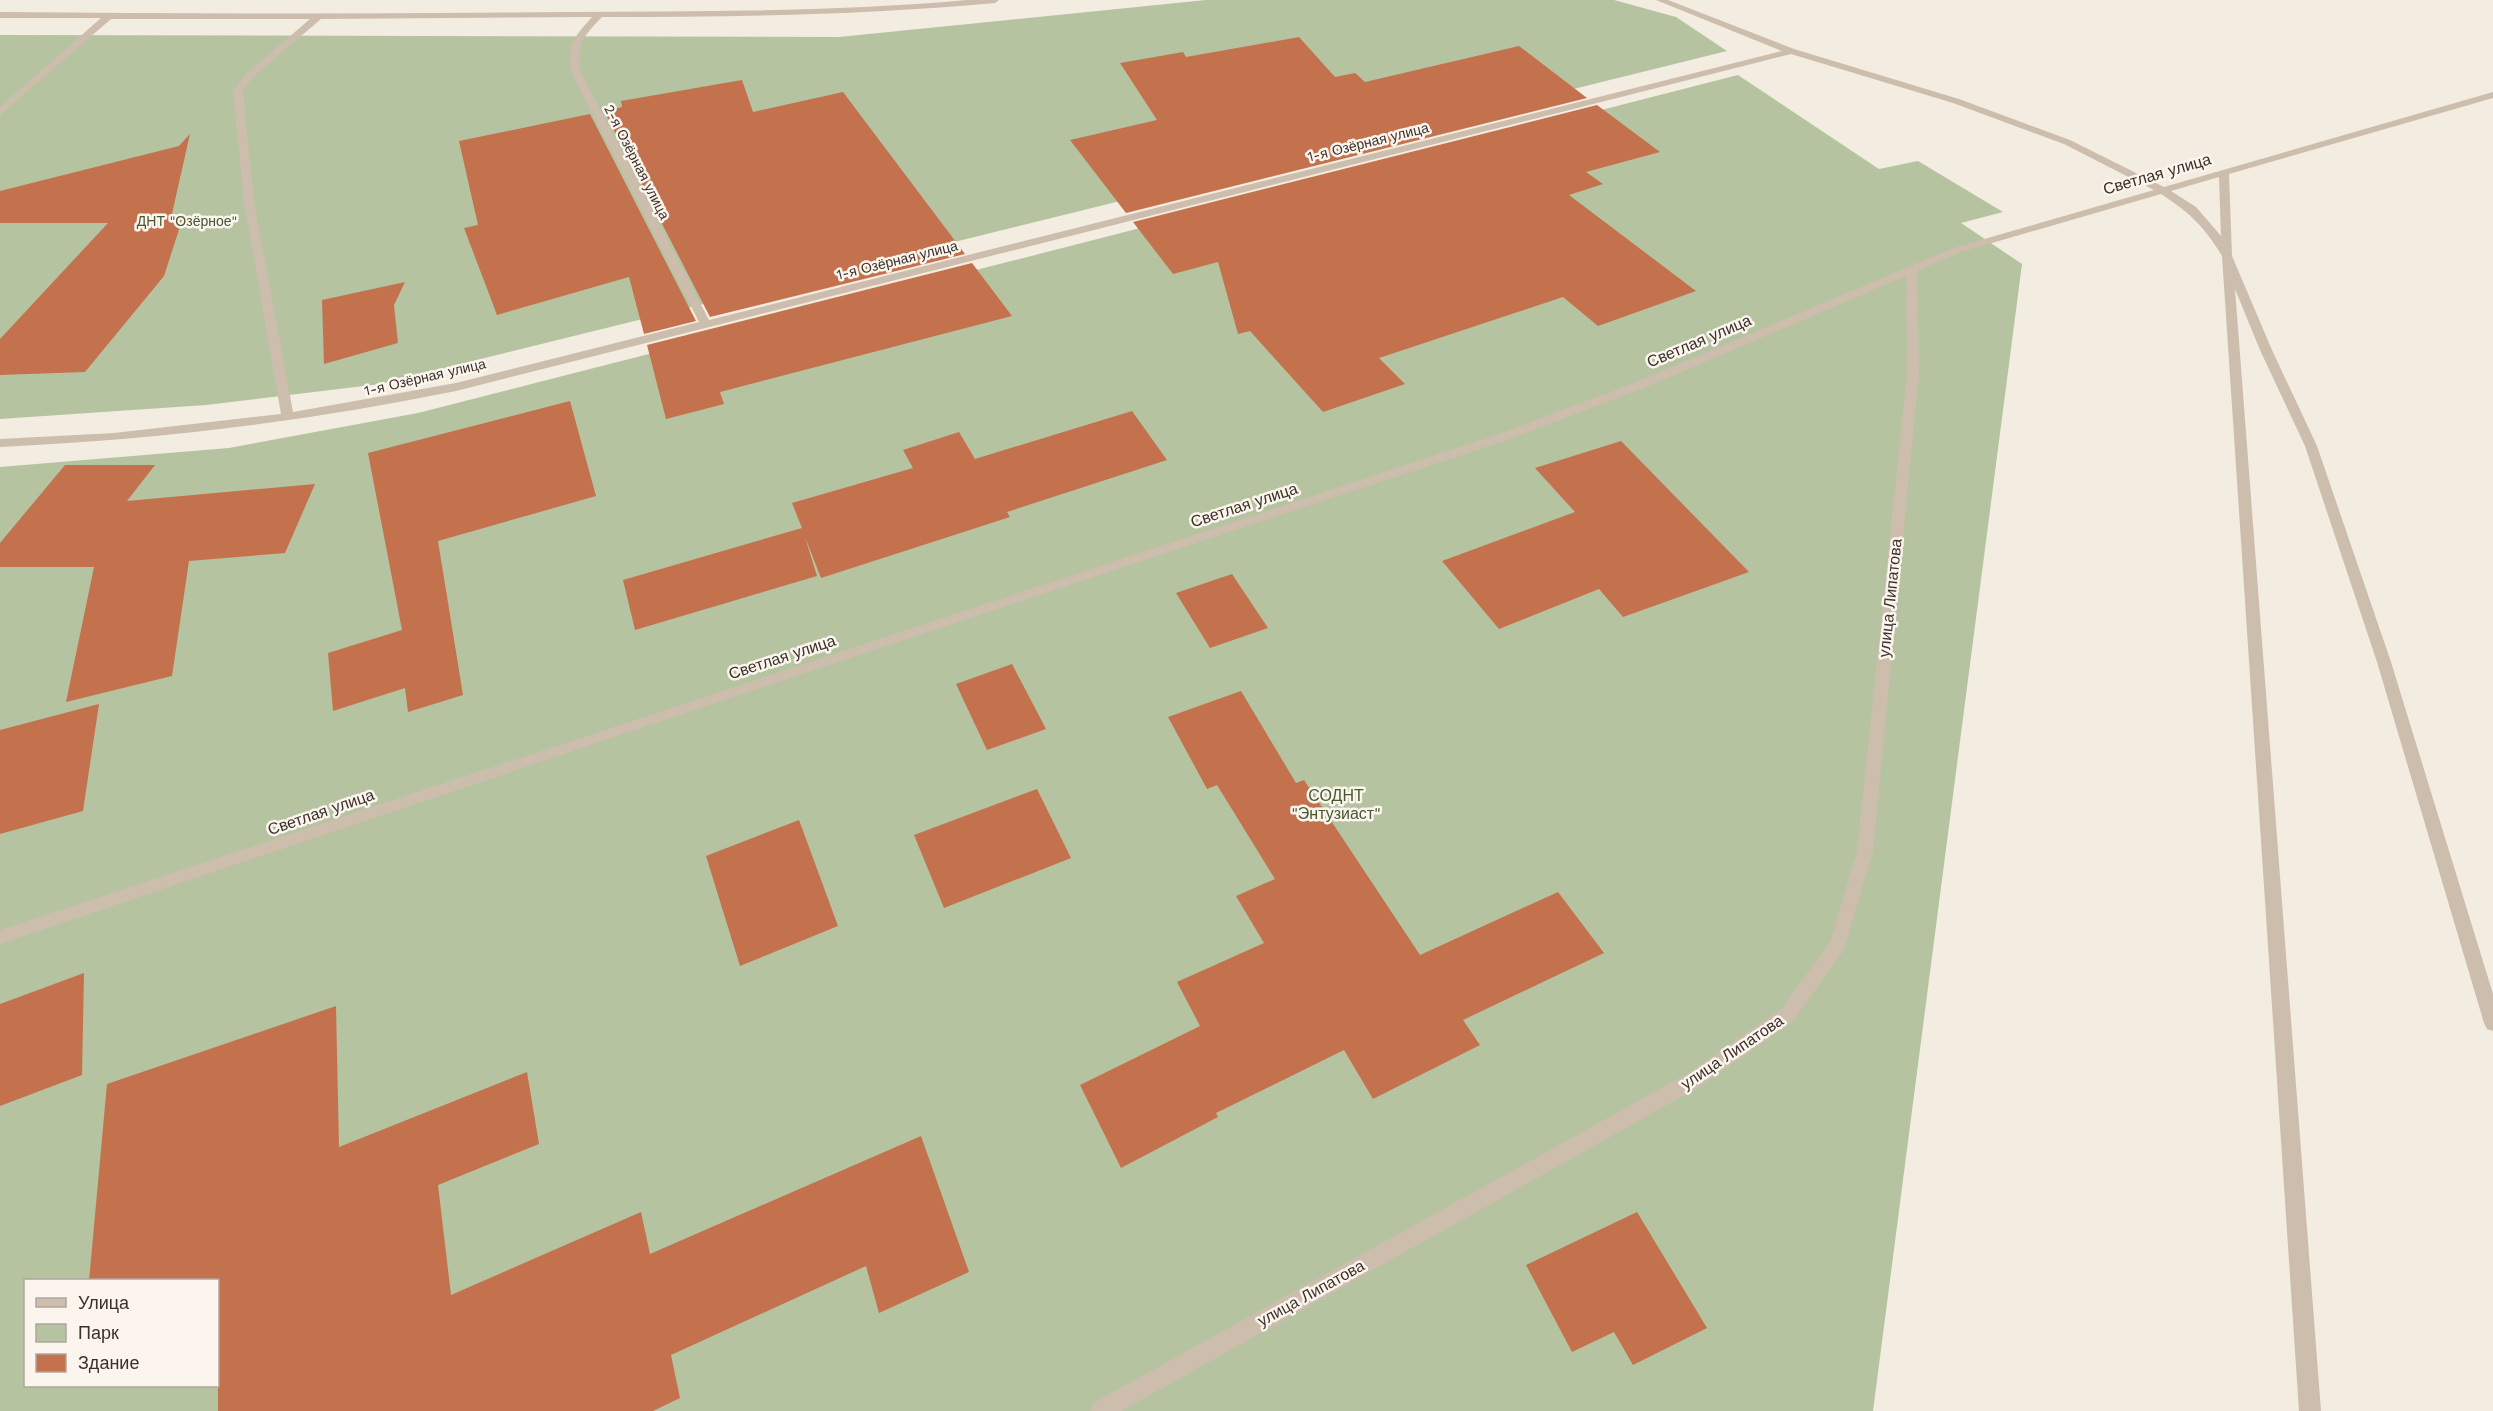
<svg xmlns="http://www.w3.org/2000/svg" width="2493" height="1411" viewBox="0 0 2493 1411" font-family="'Work Sans',sans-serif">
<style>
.green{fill:#b5c3a1;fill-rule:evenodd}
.building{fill:#c4724e}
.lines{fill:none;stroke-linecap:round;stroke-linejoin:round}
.minor{fill:#ccbdad;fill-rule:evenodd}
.labels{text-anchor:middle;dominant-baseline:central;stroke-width:5;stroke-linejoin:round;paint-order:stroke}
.far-street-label{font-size:14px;fill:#3a312b;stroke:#fbf5ee}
.far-park-label{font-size:14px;fill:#47582f;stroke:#fbf5ee}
.street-label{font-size:16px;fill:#3a312b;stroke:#fbf5ee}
.park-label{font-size:16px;fill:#47582f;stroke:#fbf5ee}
</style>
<rect width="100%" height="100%" fill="#f3ece1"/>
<g class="green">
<polygon points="1206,0 1614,0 1676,17 1727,51 380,384 206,405 0,419 0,35 839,37"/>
<path d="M 1738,75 L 1879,169 L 1918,161 L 2003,212 L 1961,223 L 2022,264 L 1873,1411 L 0,1411 L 0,467 L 229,448 L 418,413 ZM 26,1280 L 218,1280 L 218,1386 L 26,1386 Z"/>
</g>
<g class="building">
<polygon points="1299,37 1335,77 1355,73 1365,82 1519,46 1587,98 1126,213 1070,140 1157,120 1120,63 1183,52 1186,57"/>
<polygon points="742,80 753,112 843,92 965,254 710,317 604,111 622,107 621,101"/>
<polygon points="1597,105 1660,152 1586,172 1603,184 1569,195 1696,291 1598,326 1563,297 1379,358 1405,384 1323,412 1250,331 1238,334 1218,262 1173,274 1133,222"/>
<polygon points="590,114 696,321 644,334 629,277 497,315 464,228 478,225 459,141"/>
<polygon points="190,134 171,218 184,214 164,276 85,372 0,375 0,339 108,223 0,223 0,191 179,146"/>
<polygon points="972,263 1012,316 720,392 724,404 666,419 647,345"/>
<polygon points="405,282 394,305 398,343 324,364 322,300"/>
<polygon points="570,401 596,496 438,541 463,695 408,712 405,688 333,711 328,653 402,630 368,453"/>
<polygon points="1132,411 1167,460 1007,512 1010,517 821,578 805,537 817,576 635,630 623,580 802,528 792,503 913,468 903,450 959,432 975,459"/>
<polygon points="1621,441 1749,572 1623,617 1599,589 1499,629 1442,561 1575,512 1535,468"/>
<polygon points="65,465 155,465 127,501 315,484 285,553 189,561 172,676 66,702 94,567 0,567 0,543"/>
<polygon points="1232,574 1268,628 1210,648 1176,593"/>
<polygon points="1012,664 1046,729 987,750 956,684"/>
<polygon points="1241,691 1296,783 1304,780 1420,955 1558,892 1604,953 1463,1020 1480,1045 1373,1099 1344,1050 1216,1113 1218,1117 1121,1168 1080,1085 1200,1026 1177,982 1264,943 1236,896 1275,879 1217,785 1207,789 1168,717"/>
<polygon points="99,704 83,811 0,834 0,730"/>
<polygon points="1037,789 1071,858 944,908 914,835"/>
<polygon points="799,820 838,926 740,966 706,856"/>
<polygon points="84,973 82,1075 0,1106 0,1004"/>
<polygon points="336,1006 339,1147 527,1072 539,1144 438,1185 451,1295 641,1212 650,1254 921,1136 969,1272 879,1313 866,1266 671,1355 680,1398 653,1411 218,1411 218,1281 89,1281 107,1084"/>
<polygon points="1637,1212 1707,1328 1633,1365 1614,1332 1572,1352 1526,1265"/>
</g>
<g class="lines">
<path class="minor" d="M 967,0 L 999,0 L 995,3 C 864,15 733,17 602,17 C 582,38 575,45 582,74 L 709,320 L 1782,51 L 1656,0 L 1668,0 L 1794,49 L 1959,99 L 2070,140 L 2164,187 L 2493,92 L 2493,98 L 2229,174 L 2232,256 L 2272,350 L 2317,446 L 2391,662 L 2493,994 L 2493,1031 L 2487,1029 L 2484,1023 L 2377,662 L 2305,446 L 2260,350 L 2235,289 L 2321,1411 L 2299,1411 L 2222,256 C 2204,226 2190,213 2161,194 L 1961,252 L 1917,271 L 1919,373 L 1873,851 L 1844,950 L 1793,1021 L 1699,1087 L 1122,1411 L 1090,1411 L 1093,1403 L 1685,1075 L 1781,1009 L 1830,942 L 1857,851 L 1907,373 L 1906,276 L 1644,388 L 1504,441 L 742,694 L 0,944 L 0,930 L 1496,435 L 1636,382 L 1953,248 L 2154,190 L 2064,144 L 1953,103 L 1791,54 L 456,391 C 305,422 154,440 0,447 L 0,439 L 114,433 L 281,414 L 244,202 L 233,91 L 246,74 L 310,19 L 111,19 L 0,115 L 0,107 L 101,18 L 0,18 L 0,12 C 190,14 379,14 569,12 C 702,11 835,12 967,0 ZM 592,17 C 573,38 566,46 572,74 L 699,322 L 456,383 L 293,412 L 254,202 L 243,91 L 252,78 L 321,19 ZM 2219,177 L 2221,236 L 2196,207 L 2171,191 Z"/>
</g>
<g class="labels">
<g class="far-street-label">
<text transform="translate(1368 142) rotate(-14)">1-я Озёрная улица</text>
<text transform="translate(637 162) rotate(63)">2-я Озёрная улица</text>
<text transform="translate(897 260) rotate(-14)">1-я Озёрная улица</text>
<text transform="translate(425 377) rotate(-13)">1-я Озёрная улица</text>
</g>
<g class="far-park-label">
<text x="187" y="221">ДНТ "Озёрное"</text>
</g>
<g class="street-label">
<text transform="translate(2157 174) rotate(-16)">Светлая улица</text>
<text transform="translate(1699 341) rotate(-23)">Светлая улица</text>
<text transform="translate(1244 505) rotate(-18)">Светлая улица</text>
<text transform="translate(1890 598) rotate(-84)">улица Липатова</text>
<text transform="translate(782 657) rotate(-18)">Светлая улица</text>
<text transform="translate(321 812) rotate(-19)">Светлая улица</text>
<text transform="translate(1732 1052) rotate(-34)">улица Липатова</text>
<text transform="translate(1311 1293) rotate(-29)">улица Липатова</text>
</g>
<g class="park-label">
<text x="1336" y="795">СОДНТ<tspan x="1336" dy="18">"Энтузиаст"</tspan></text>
</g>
</g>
<rect x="24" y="1279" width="195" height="108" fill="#fbf5ee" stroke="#aea7a0" stroke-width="1.5"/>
<rect x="36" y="1298" width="30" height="9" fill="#ccbdad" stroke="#aea7a0" stroke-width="1.5"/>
<text x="78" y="1309" font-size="18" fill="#3a312b">Улица</text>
<rect x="36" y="1324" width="30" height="18" fill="#b5c3a1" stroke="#aea7a0" stroke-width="1.5"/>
<text x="78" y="1339" font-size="18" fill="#3a312b">Парк</text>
<rect x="36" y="1354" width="30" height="18" fill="#c4724e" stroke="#aea7a0" stroke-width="1.5"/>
<text x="78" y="1369" font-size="18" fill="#3a312b">Здание</text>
</svg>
